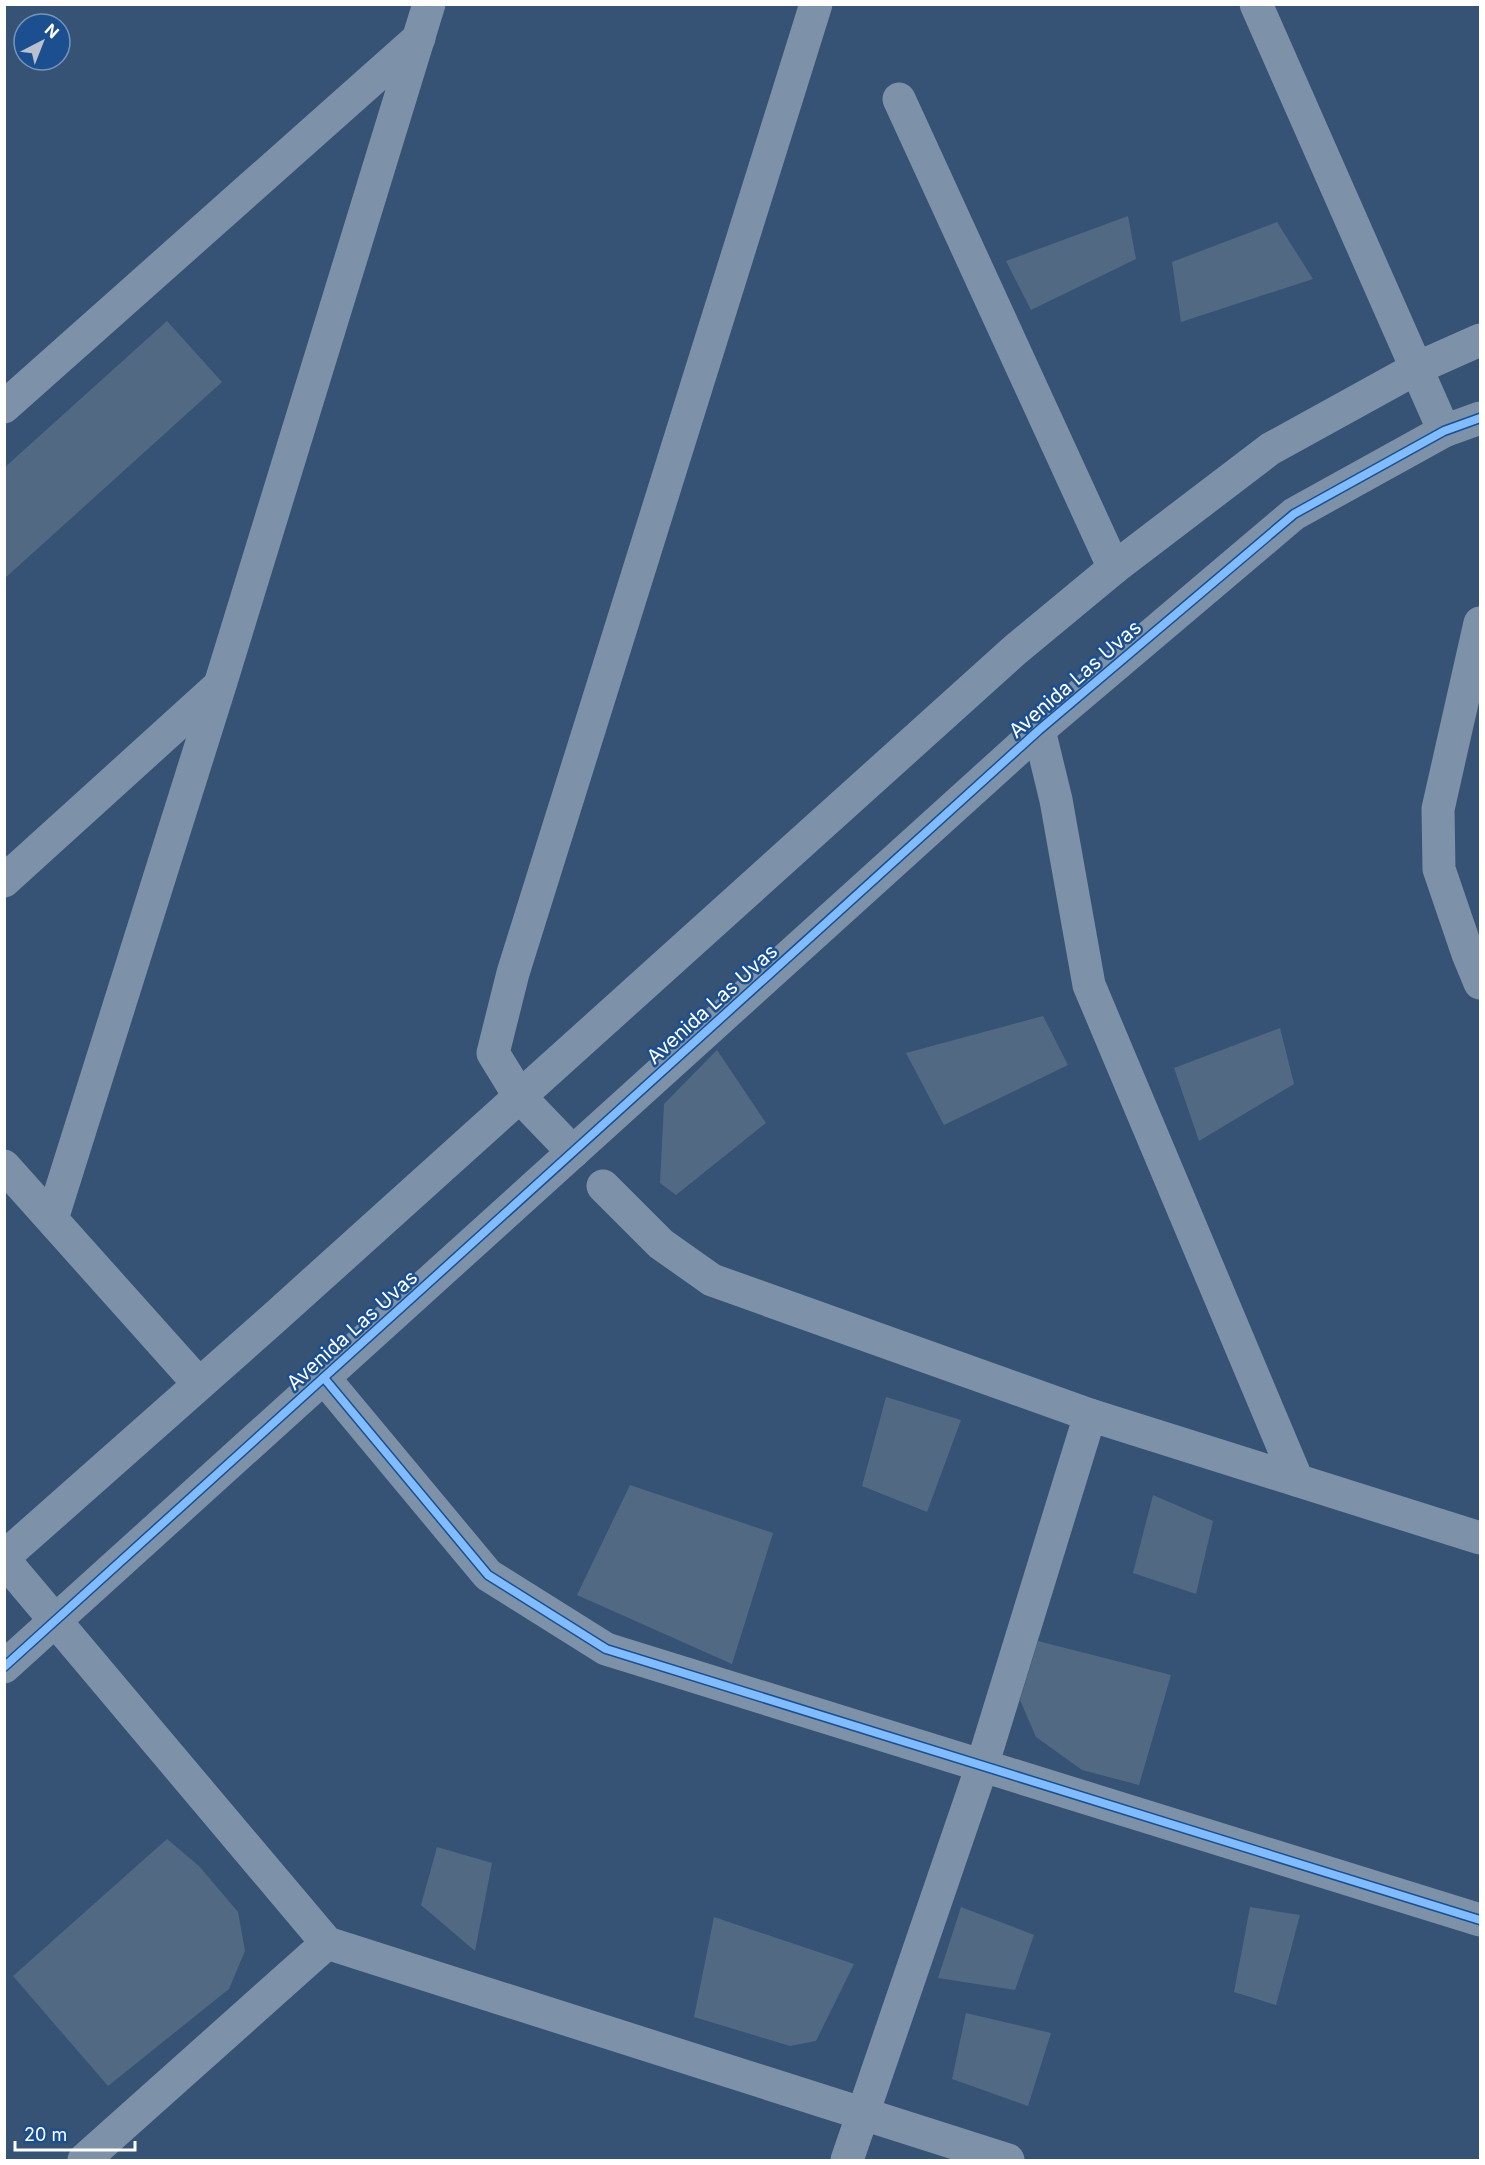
<svg xmlns="http://www.w3.org/2000/svg" width="1485" height="2165" viewBox="0 0 1485 2165" font-family="Inter,sans-serif">
<style>
.building{fill:#526984}
.lines{fill:none;stroke-linecap:round;stroke-linejoin:round}
.minor{stroke:#7d92a8;stroke-width:33}
.cycleway-casing{stroke:#1b4f8f;stroke-width:11}
.cycleway{stroke:#80bcff;stroke-width:8}
.labels{text-anchor:middle;dominant-baseline:central;stroke-width:5;stroke-linejoin:round;paint-order:stroke}
.street-label{font-size:20px;fill:#fff;stroke:#1b4f8f}
</style>
<rect width="100%" height="100%" fill="#365274"/>
<g class="building">
<polygon points="1128,216 1136,259 1031,310 1006,261"/>
<polygon points="1277,222 1313,279 1181,322 1172,262"/>
<polygon points="167,321 222,382 4,579 4,468"/>
<polygon points="1043,1016 1068,1065 944,1125 906,1053"/>
<polygon points="1280,1028 1294,1084 1199,1141 1174,1068"/>
<polygon points="717,1050 766,1123 676,1195 660,1183 664,1104"/>
<polygon points="886,1397 961,1420 927,1512 862,1486"/>
<polygon points="630,1485 773,1533 732,1664 577,1595"/>
<polygon points="1153,1495 1213,1521 1196,1594 1133,1573"/>
<polygon points="1038,1641 1171,1675 1139,1785 1082,1770 1036,1737 1020,1700"/>
<polygon points="167,1839 199,1866 238,1912 245,1951 229,1989 108,2086 13,1976"/>
<polygon points="437,1847 492,1863 475,1951 421,1905"/>
<polygon points="961,1907 1034,1935 1015,1990 938,1978"/>
<polygon points="1250,1907 1300,1915 1276,2005 1234,1992"/>
<polygon points="714,1917 854,1964 816,2041 790,2046 694,2017"/>
<polygon points="966,2013 1051,2033 1028,2106 952,2079"/>
</g>
<g class="lines">
<g class="minor">
<polyline points="1256,4 1444,431"/>
<polyline points="899,99 1114,568"/>
<polyline points="4,407 419,38"/>
<polyline points="1480,623 1438,809 1439,869 1468,954 1480,983"/>
<polyline points="1039,730 1056,800 1089,985 1297,1480"/>
<polyline points="4,881 219,686"/>
<polyline points="573,1152 520,1097 493,1053 513,973 816,4"/>
<polyline points="4,1166 199,1384"/>
<polyline points="603,1186 661,1244 712,1280 1090,1415 1480,1538"/>
<polyline points="52,1219 220,685 429,4"/>
<polyline points="324,1378 488,1575 606,1649 1480,1920"/>
<polyline points="4,1557 274,1318 1015,650 1114,568 1270,449 1417,368 1480,340"/>
<polyline points="4,1560 327,1943 1008,2160"/>
<polyline points="4,1667 1039,730 1294,514 1444,431 1480,418"/>
<polyline points="84,2160 327,1943"/>
<polyline points="847,2160 982,1766 1090,1415"/>
</g>
<g class="cycleway-casing">
<g id="cycleway">
<polyline points="324,1378 488,1575 606,1649 1480,1920"/>
<polyline points="4,1667 1039,730 1294,514 1444,431 1480,418"/>
</g>
</g>
<use href="#cycleway" class="cycleway"/>
</g>
<g class="labels">
<g class="street-label">
<text transform="translate(1075 679) rotate(-41)">Avenida Las Uvas</text>
<text transform="translate(712 1004) rotate(-42)">Avenida Las Uvas</text>
<text transform="translate(352 1330) rotate(-42)">Avenida Las Uvas</text>
</g>
</g>
<rect width="1485" height="2165" fill="none" stroke="#ffffff" stroke-width="12"/>
<g transform="translate(42 42) rotate(42)"><circle r="28" fill="#1b4f8f" stroke="#7695bc" stroke-width="1.5"/>
<path d="M0-4.5L10 22L0 15L-10 22Z" fill="#b9c2ce"/>
<text y="-9" font-size="16" font-weight="bold" text-anchor="middle" fill="#ffffff">N</text>
</g>
<path d="M15 2141v9h120v-9" fill="none" stroke="#ffffff" stroke-width="3"/>
<text x="24" y="2141" font-size="18" fill="#ffffff" stroke="#1b4f8f" stroke-width="4.5" paint-order="stroke">20 m</text>
</svg>
